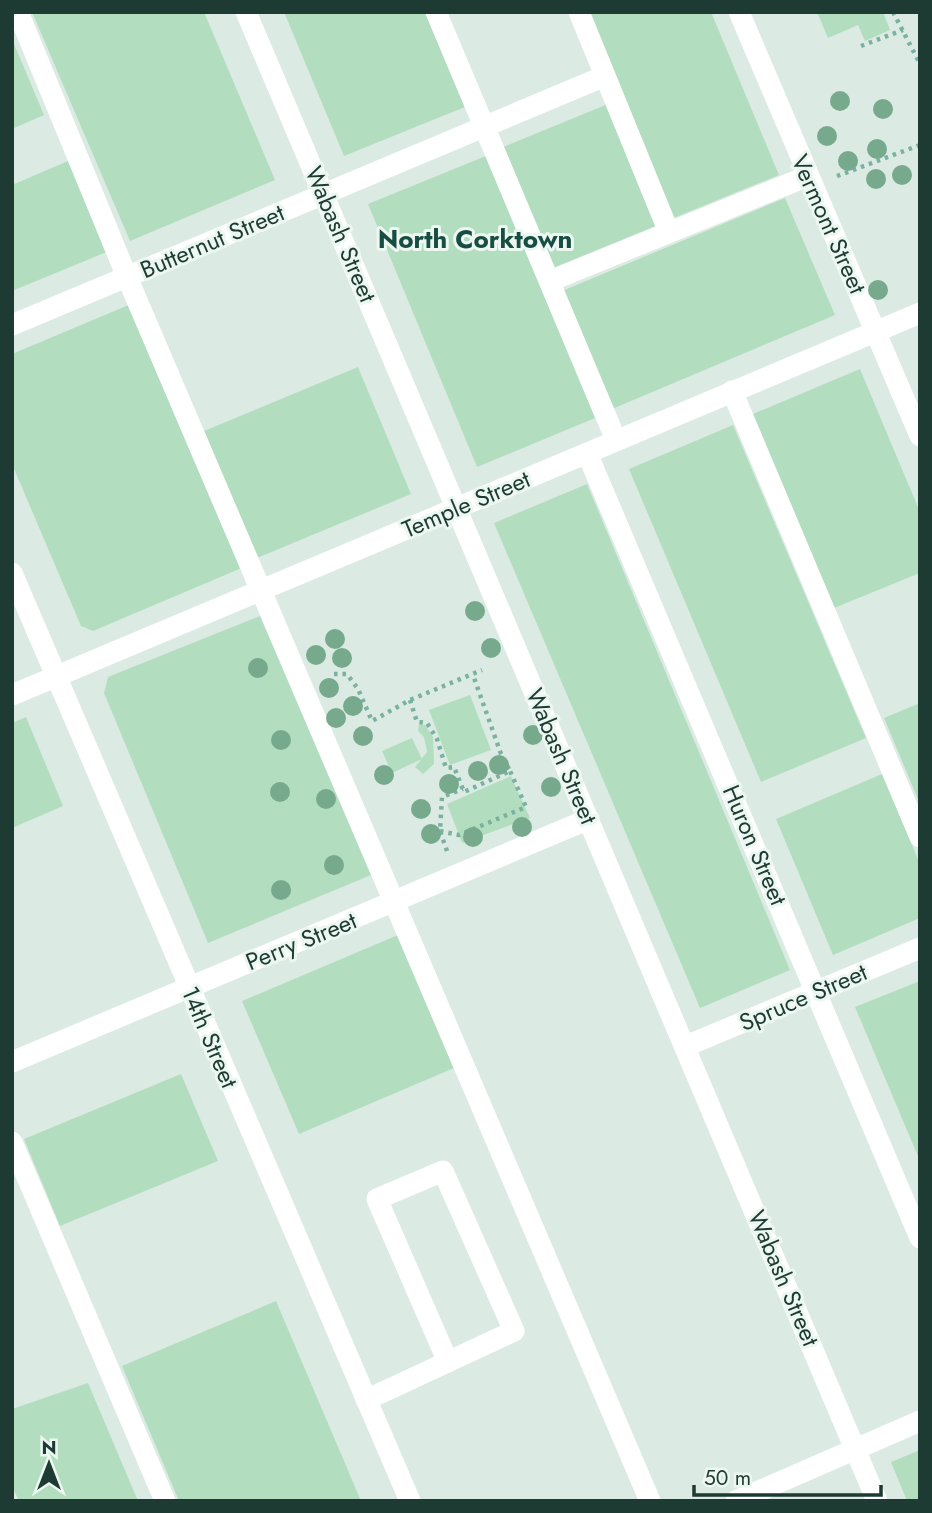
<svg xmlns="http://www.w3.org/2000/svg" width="932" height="1513" viewBox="0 0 932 1513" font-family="Jost,sans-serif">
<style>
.green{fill:#b2debf}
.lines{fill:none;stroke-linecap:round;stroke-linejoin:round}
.path{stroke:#7ab1a0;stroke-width:4.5;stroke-dasharray:3.5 5;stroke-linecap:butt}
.minor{stroke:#fff;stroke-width:21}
.tree{fill:#77aa8c}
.labels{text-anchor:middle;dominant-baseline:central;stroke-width:6;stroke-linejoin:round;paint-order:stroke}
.street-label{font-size:24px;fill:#1d3b33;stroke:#edf7f2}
.neighbourhood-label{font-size:26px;font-weight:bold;fill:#184e41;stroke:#edf7f2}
</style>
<rect width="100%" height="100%" fill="#dceae4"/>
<g class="green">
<polygon points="32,12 204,12 275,180 130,241"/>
<polygon points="284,12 425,12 465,107 344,156"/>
<polygon points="584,12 711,12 779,175 671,219"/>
<polygon points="817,12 883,12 890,30 865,41 858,25 828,38"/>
<polygon points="12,39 44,115 12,129"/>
<polygon points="608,104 658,225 553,268 503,147"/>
<polygon points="486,156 595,418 477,467 368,204"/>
<polygon points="68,161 109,251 12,291 12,185"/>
<polygon points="785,198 835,315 612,409 562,291"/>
<polygon points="131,304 244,567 93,631 81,626 12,464 12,354"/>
<polygon points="358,367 411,494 257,558 204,431"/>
<polygon points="860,369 920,512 920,573 834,608 753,414"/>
<polygon points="733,425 866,738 761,782 629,469"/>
<polygon points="587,484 790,970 700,1008 494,523"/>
<polygon points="260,616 371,875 208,943 104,693 108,677"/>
<polygon points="470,695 491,750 450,765 429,710"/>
<polygon points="920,703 920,804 884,718"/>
<polygon points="26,717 63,806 12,828 12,723"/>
<polygon points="419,725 425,725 433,737 434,764 423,774 415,767 427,752 424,737 418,731"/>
<polygon points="412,738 422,759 392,773 382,751"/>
<polygon points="882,774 920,864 920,918 833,955 776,819"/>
<polygon points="511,776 530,818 462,843 447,804"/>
<polygon points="398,935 454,1068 299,1134 242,1001"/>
<polygon points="920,981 920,1161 855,1007"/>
<polygon points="181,1074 218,1161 60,1226 24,1139"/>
<polygon points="276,1301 361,1501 179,1501 122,1366"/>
<polygon points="88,1383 138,1501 19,1501 12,1486 12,1409"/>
<polygon points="920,1450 920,1501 907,1501 891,1462"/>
</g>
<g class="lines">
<g class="path">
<polyline points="893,12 920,64"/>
<polyline points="861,46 903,30"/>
<polyline points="837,176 920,145"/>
<polyline points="334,674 347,674 358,689 372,721 410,700 482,670"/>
<polyline points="410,700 417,722 427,723 437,739 446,768 454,767 464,792 510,771 501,754 473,675"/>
<polyline points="440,831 459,835 526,807 510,771"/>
<polyline points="447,851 440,831 442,797 463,789"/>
</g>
<g class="minor">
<polyline points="18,12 127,277 650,1501"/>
<polyline points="246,12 877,1501"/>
<polyline points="436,12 616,440"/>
<polyline points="579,12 668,230"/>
<polyline points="739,12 920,436"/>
<polyline points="550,281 808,176"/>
<polyline points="12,325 605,76"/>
<polyline points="732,391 920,837"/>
<polyline points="587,453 920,1238"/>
<polyline points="12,573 410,1501"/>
<polyline points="12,695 920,313"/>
<polyline points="686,1046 920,948"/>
<polyline points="12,1062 589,819"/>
<polyline points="12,1142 165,1501"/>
<path d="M 366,1400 C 416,1377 465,1354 514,1331 L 443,1171 L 377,1199 L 448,1362"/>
<polyline points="736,1501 920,1421"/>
</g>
</g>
<g class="tree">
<circle cx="840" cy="101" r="10"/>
<circle cx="883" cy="109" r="10"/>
<circle cx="827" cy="136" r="10"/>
<circle cx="877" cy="149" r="10"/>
<circle cx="848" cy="161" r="10"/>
<circle cx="902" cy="175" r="10"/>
<circle cx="876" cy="179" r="10"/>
<circle cx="878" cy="290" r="10"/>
<circle cx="475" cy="611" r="10"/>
<circle cx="335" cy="639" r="10"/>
<circle cx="491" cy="648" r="10"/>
<circle cx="316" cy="655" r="10"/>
<circle cx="342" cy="658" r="10"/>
<circle cx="258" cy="668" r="10"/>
<circle cx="329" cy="688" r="10"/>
<circle cx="353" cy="706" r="10"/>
<circle cx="336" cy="718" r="10"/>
<circle cx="533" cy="735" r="10"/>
<circle cx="363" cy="736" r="10"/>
<circle cx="281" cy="740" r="10"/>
<circle cx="499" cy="765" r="10"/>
<circle cx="478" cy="771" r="10"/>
<circle cx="384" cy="775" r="10"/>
<circle cx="449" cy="784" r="10"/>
<circle cx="551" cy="787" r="10"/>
<circle cx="280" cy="792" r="10"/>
<circle cx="326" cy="799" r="10"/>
<circle cx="421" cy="809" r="10"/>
<circle cx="522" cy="827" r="10"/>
<circle cx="431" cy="834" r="10"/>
<circle cx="473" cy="837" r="10"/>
<circle cx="334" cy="865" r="10"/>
<circle cx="281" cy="890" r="10"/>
</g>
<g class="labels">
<g class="street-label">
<text transform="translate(829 224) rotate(66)">Vermont Street</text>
<text transform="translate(341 234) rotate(67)">Wabash Street</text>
<text transform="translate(212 241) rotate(-23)">Butternut Street</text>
<text transform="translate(466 504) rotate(-23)">Temple Street</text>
<text transform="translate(562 756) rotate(67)">Wabash Street</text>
<text transform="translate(755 845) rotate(67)">Huron Street</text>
<text transform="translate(301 941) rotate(-22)">Perry Street</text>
<text transform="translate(803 997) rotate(-23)">Spruce Street</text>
<text transform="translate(210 1037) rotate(67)">14th Street</text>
<text transform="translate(784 1278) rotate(67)">Wabash Street</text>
</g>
<g class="neighbourhood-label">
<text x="475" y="239">North Corktown</text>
</g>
</g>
<rect width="932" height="1513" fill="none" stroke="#1d3b33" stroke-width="28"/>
<g transform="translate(49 1464)" stroke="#edf7f2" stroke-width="5" paint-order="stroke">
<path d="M0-5L12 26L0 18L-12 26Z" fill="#1d3b33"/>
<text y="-10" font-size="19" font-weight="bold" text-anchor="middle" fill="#1d3b33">N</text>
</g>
<path d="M694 1485v10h187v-10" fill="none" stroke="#1d3b33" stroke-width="3.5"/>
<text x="704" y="1485" font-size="21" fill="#1d3b33" stroke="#edf7f2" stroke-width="5" paint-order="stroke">50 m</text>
</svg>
